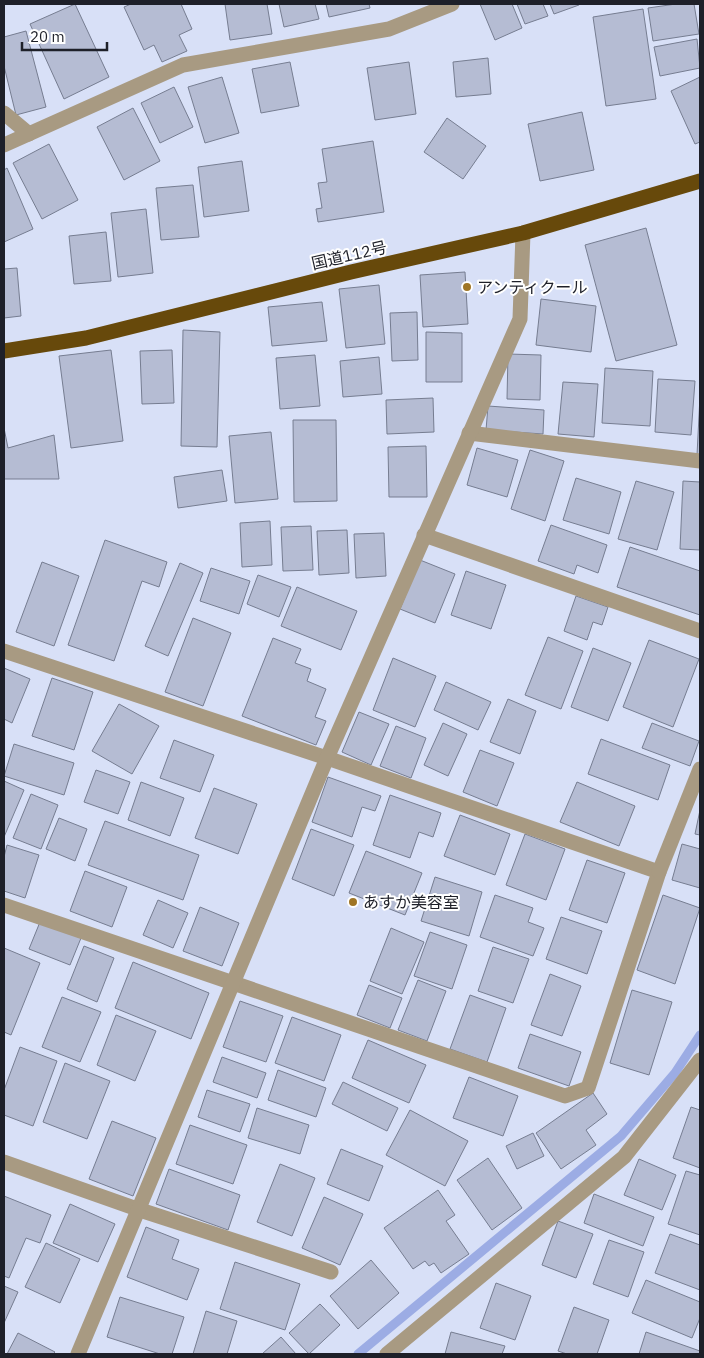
<svg xmlns="http://www.w3.org/2000/svg" width="704" height="1358" viewBox="0 0 704 1358" font-family="'IBM Plex Sans','Noto Sans JP',sans-serif">
<style>
.lines{fill:none;stroke-linecap:round;stroke-linejoin:round}
.stream{stroke:#9cace4;stroke-width:9}
.building{fill:#b5bcd3;stroke:#767d91}
.minor{stroke:#a89a82;stroke-width:15}
.highway{stroke:#67490b;stroke-width:15}
.poi-dot{fill:#9f7525;stroke:#fff;stroke-width:2}
.labels{text-anchor:middle;dominant-baseline:central;stroke-width:4;stroke-linejoin:round;paint-order:stroke}
.street-label{font-size:16px;fill:#1e2029;stroke:#fff}
.poi-label{font-size:16px;fill:#1e2029;stroke:#fff;text-anchor:start}
</style>
<rect width="100%" height="100%" fill="#d8e0f7"/>
<g class="lines">
<polyline class="stream" points="358,1354 621,1136 675,1073 700,1035"/>
</g>
<g class="building">
<polygon points="75,4 109,77 64,99 30,24"/>
<polygon points="131,4 181,4 192,29 179,35 187,51 162,62 154,45 144,50 124,7"/>
<polygon points="225,4 267,4 272,34 230,40"/>
<polygon points="279,4 315,4 319,19 284,27"/>
<polygon points="326,4 369,4 370,8 329,17"/>
<polygon points="480,4 512,4 522,28 495,40"/>
<polygon points="517,4 543,4 548,16 525,24"/>
<polygon points="550,4 579,4 579,5 554,14"/>
<polygon points="676,4 694,4 699,34 653,41 648,8"/>
<polygon points="643,9 656,99 606,106 593,17"/>
<polygon points="26,31 46,107 16,115 4,66 4,37"/>
<polygon points="697,39 700,68 660,76 654,47"/>
<polygon points="488,58 491,94 456,97 453,62"/>
<polygon points="290,62 299,106 261,113 252,69"/>
<polygon points="409,62 416,114 375,120 367,68"/>
<polygon points="222,77 239,133 205,143 188,87"/>
<polygon points="700,77 700,142 695,144 671,91"/>
<polygon points="174,87 193,127 160,143 141,103"/>
<polygon points="133,108 160,161 124,180 97,127"/>
<polygon points="582,112 594,170 540,181 528,124"/>
<polygon points="447,118 486,146 463,179 424,152"/>
<polygon points="373,141 384,212 318,222 316,209 322,208 318,183 327,182 322,149"/>
<polygon points="49,144 78,200 42,219 13,163"/>
<polygon points="242,161 249,211 204,217 198,167"/>
<polygon points="7,168 33,229 4,242 4,170"/>
<polygon points="193,185 199,237 161,240 156,188"/>
<polygon points="146,209 153,273 118,277 111,213"/>
<polygon points="646,228 677,345 616,361 585,245"/>
<polygon points="106,232 111,281 74,284 69,236"/>
<polygon points="17,268 21,316 4,318 4,269"/>
<polygon points="465,272 468,324 423,327 420,275"/>
<polygon points="379,285 385,344 346,348 339,289"/>
<polygon points="541,299 596,306 591,352 536,345"/>
<polygon points="322,302 327,341 272,346 268,307"/>
<polygon points="417,312 418,360 392,361 390,313"/>
<polygon points="183,330 220,332 217,447 181,446"/>
<polygon points="426,332 462,333 462,382 426,382"/>
<polygon points="111,350 123,441 71,448 59,356"/>
<polygon points="172,350 174,403 142,404 140,351"/>
<polygon points="508,354 541,355 540,400 507,399"/>
<polygon points="315,355 320,406 280,409 276,358"/>
<polygon points="379,357 382,394 343,397 340,361"/>
<polygon points="605,368 653,371 650,426 602,423"/>
<polygon points="658,379 695,381 691,435 655,432"/>
<polygon points="563,382 598,384 594,437 558,434"/>
<polygon points="700,396 700,455 697,455"/>
<polygon points="433,398 434,432 387,434 386,400"/>
<polygon points="488,406 544,410 543,434 486,430"/>
<polygon points="293,420 336,420 337,501 294,502"/>
<polygon points="4,428 8,448 54,435 59,479 4,479"/>
<polygon points="271,432 278,499 235,503 229,436"/>
<polygon points="426,446 427,497 389,497 388,447"/>
<polygon points="477,448 518,460 507,497 467,485"/>
<polygon points="530,450 564,461 545,521 511,509"/>
<polygon points="222,470 227,501 178,508 174,477"/>
<polygon points="576,478 621,492 609,534 563,520"/>
<polygon points="636,481 674,492 657,550 618,539"/>
<polygon points="683,481 700,482 700,550 680,549"/>
<polygon points="270,521 272,565 242,567 240,523"/>
<polygon points="551,525 607,545 598,573 577,565 574,574 538,561"/>
<polygon points="311,526 313,570 283,571 281,527"/>
<polygon points="347,530 349,573 319,575 317,531"/>
<polygon points="384,533 386,576 356,578 354,534"/>
<polygon points="105,540 167,562 159,587 142,581 114,661 68,645"/>
<polygon points="630,547 700,571 700,615 617,587"/>
<polygon points="420,560 455,574 435,623 400,609"/>
<polygon points="42,562 79,576 54,646 16,632"/>
<polygon points="180,563 203,573 168,656 145,646"/>
<polygon points="211,568 250,581 239,614 200,601"/>
<polygon points="466,571 506,585 491,629 451,615"/>
<polygon points="258,575 291,587 279,617 247,604"/>
<polygon points="297,587 357,611 341,650 281,626"/>
<polygon points="576,596 608,607 602,625 593,622 587,640 564,631"/>
<polygon points="193,618 231,633 203,706 165,692"/>
<polygon points="548,637 583,651 561,709 525,695"/>
<polygon points="273,638 301,649 295,663 311,669 307,681 326,689 315,717 326,721 316,745 242,716"/>
<polygon points="649,640 699,659 673,727 623,707"/>
<polygon points="593,648 631,663 608,721 571,707"/>
<polygon points="393,658 436,676 415,727 373,710"/>
<polygon points="4,668 30,679 12,723 4,719"/>
<polygon points="52,678 93,692 74,750 32,736"/>
<polygon points="446,682 491,702 478,730 434,710"/>
<polygon points="508,699 536,711 520,754 490,742"/>
<polygon points="119,704 159,726 132,774 92,751"/>
<polygon points="359,712 389,724 371,765 342,752"/>
<polygon points="443,723 467,734 448,776 424,765"/>
<polygon points="652,723 699,741 690,766 642,748"/>
<polygon points="396,726 426,738 411,778 380,766"/>
<polygon points="601,739 670,765 658,800 588,774"/>
<polygon points="174,740 214,755 200,792 160,778"/>
<polygon points="14,744 74,763 64,795 4,776"/>
<polygon points="480,750 514,763 497,806 463,792"/>
<polygon points="96,770 130,782 118,814 84,802"/>
<polygon points="328,777 381,796 375,811 362,807 352,837 312,822"/>
<polygon points="4,781 24,790 4,837"/>
<polygon points="141,782 184,798 170,836 128,820"/>
<polygon points="577,782 635,806 619,846 560,822"/>
<polygon points="214,788 257,804 238,854 195,838"/>
<polygon points="31,794 58,805 41,849 13,838"/>
<polygon points="390,795 441,813 433,837 419,832 410,858 373,845"/>
<polygon points="700,810 700,835 695,834"/>
<polygon points="460,815 510,834 495,875 444,856"/>
<polygon points="59,818 87,829 75,861 46,849"/>
<polygon points="105,821 199,855 183,900 88,865"/>
<polygon points="311,829 354,845 334,896 292,879"/>
<polygon points="525,834 565,849 546,900 506,885"/>
<polygon points="682,844 700,849 700,888 672,880"/>
<polygon points="7,845 39,855 25,898 4,891 4,857"/>
<polygon points="366,851 422,873 405,915 349,893"/>
<polygon points="587,860 625,873 607,923 569,910"/>
<polygon points="85,871 127,887 112,927 70,911"/>
<polygon points="435,877 482,892 469,936 421,921"/>
<polygon points="495,895 533,908 528,922 544,928 533,956 480,937"/>
<polygon points="663,895 700,908 675,984 637,970"/>
<polygon points="158,900 188,913 173,948 143,935"/>
<polygon points="200,907 239,923 222,966 183,951"/>
<polygon points="561,917 602,931 587,974 546,959"/>
<polygon points="40,922 81,938 70,965 29,949"/>
<polygon points="391,928 424,942 402,994 370,981"/>
<polygon points="430,932 467,945 452,989 414,976"/>
<polygon points="84,946 114,958 97,1002 67,989"/>
<polygon points="493,947 529,959 513,1003 478,991"/>
<polygon points="4,948 40,963 11,1035 4,1032"/>
<polygon points="133,962 209,993 191,1039 115,1008"/>
<polygon points="550,974 581,986 562,1036 531,1025"/>
<polygon points="418,980 446,991 427,1041 398,1030"/>
<polygon points="369,985 402,998 390,1028 357,1015"/>
<polygon points="632,990 672,1002 649,1075 610,1063"/>
<polygon points="470,995 506,1008 487,1062 450,1049"/>
<polygon points="62,997 101,1012 80,1062 42,1047"/>
<polygon points="240,1001 283,1016 266,1062 223,1047"/>
<polygon points="116,1015 156,1031 135,1081 97,1065"/>
<polygon points="292,1017 341,1035 324,1081 275,1063"/>
<polygon points="530,1034 581,1052 569,1086 518,1068"/>
<polygon points="368,1040 426,1065 409,1103 352,1078"/>
<polygon points="20,1047 57,1061 33,1126 4,1115 4,1090"/>
<polygon points="222,1057 266,1073 257,1098 213,1082"/>
<polygon points="65,1063 110,1081 87,1139 43,1122"/>
<polygon points="278,1070 326,1088 316,1117 268,1100"/>
<polygon points="469,1077 518,1096 503,1136 453,1118"/>
<polygon points="343,1082 398,1108 387,1131 332,1104"/>
<polygon points="207,1090 250,1104 240,1132 198,1117"/>
<polygon points="593,1093 607,1114 586,1130 596,1145 561,1169 536,1133"/>
<polygon points="691,1107 700,1110 700,1168 673,1158"/>
<polygon points="257,1108 309,1125 300,1154 248,1138"/>
<polygon points="410,1110 468,1141 445,1186 386,1155"/>
<polygon points="112,1121 156,1138 133,1196 89,1179"/>
<polygon points="190,1125 247,1145 233,1184 176,1164"/>
<polygon points="533,1133 544,1156 517,1169 506,1146"/>
<polygon points="341,1149 383,1166 369,1201 327,1184"/>
<polygon points="488,1158 522,1208 492,1230 457,1180"/>
<polygon points="639,1159 676,1175 662,1210 624,1195"/>
<polygon points="280,1164 315,1178 292,1236 257,1222"/>
<polygon points="169,1169 240,1195 228,1230 156,1204"/>
<polygon points="686,1171 700,1175 700,1235 668,1224"/>
<polygon points="438,1190 455,1215 446,1221 469,1254 441,1273 434,1263 429,1266 425,1261 413,1269 384,1228"/>
<polygon points="594,1194 654,1217 643,1246 584,1223"/>
<polygon points="4,1196 51,1215 40,1243 26,1238 9,1278 4,1276"/>
<polygon points="324,1197 363,1214 340,1265 302,1248"/>
<polygon points="70,1204 115,1224 98,1262 53,1243"/>
<polygon points="558,1221 593,1234 576,1278 542,1265"/>
<polygon points="146,1227 179,1240 172,1259 199,1269 187,1300 127,1277"/>
<polygon points="670,1234 700,1245 700,1290 655,1273"/>
<polygon points="609,1240 644,1252 628,1297 593,1284"/>
<polygon points="46,1243 80,1259 60,1303 25,1287"/>
<polygon points="371,1260 399,1293 358,1329 330,1296"/>
<polygon points="235,1262 300,1284 285,1330 220,1309"/>
<polygon points="646,1280 700,1302 700,1318 692,1338 632,1313"/>
<polygon points="496,1283 531,1296 515,1340 480,1328"/>
<polygon points="4,1286 18,1292 4,1323"/>
<polygon points="120,1297 184,1317 172,1354 160,1354 107,1337"/>
<polygon points="320,1304 340,1325 309,1354 289,1333"/>
<polygon points="574,1307 609,1320 597,1354 567,1354 558,1351"/>
<polygon points="206,1311 237,1321 227,1354 193,1354"/>
<polygon points="451,1332 505,1346 502,1354 445,1354"/>
<polygon points="646,1332 700,1351 700,1354 639,1354"/>
<polygon points="18,1333 55,1352 53,1354 7,1354"/>
<polygon points="281,1337 296,1354 262,1354"/>
</g>
<g class="lines">
<g class="minor">
<polyline points="4,113 29,134"/>
<polyline points="4,145 183,65 389,29 452,4"/>
<polyline points="469,433 700,461"/>
<polyline points="424,535 700,631"/>
<polyline points="4,651 327,758 659,872 588,1088 565,1096 4,905"/>
<polyline points="659,872 700,769"/>
<polyline points="4,1162 140,1210 331,1272"/>
<polyline points="78,1354 327,758 520,319 523,233"/>
<polyline points="387,1354 624,1157 700,1060"/>
</g>
<polyline class="highway" points="4,351 86,338 351,272 523,233 700,181"/>
</g>
<g class="poi-dot">
<circle cx="467" cy="287" r="5"/>
<circle cx="353" cy="902" r="5"/>
</g>
<g class="labels">
<g class="street-label">
<text transform="translate(349 255) rotate(-13)">国道112号</text>
</g>
<g class="poi-label">
<text x="477" y="287">アンティクール</text>
<text x="363" y="902">あすか美容室</text>
</g>
</g>
<rect width="704" height="1358" fill="none" stroke="#1e2029" stroke-width="10"/>
<path d="M22 42v8h85v-8" fill="none" stroke="#1e2029" stroke-width="2.5"/>
<text x="30" y="42" font-size="15" fill="#1e2029" stroke="#ffffff" stroke-width="4" paint-order="stroke">20 m</text>
</svg>
